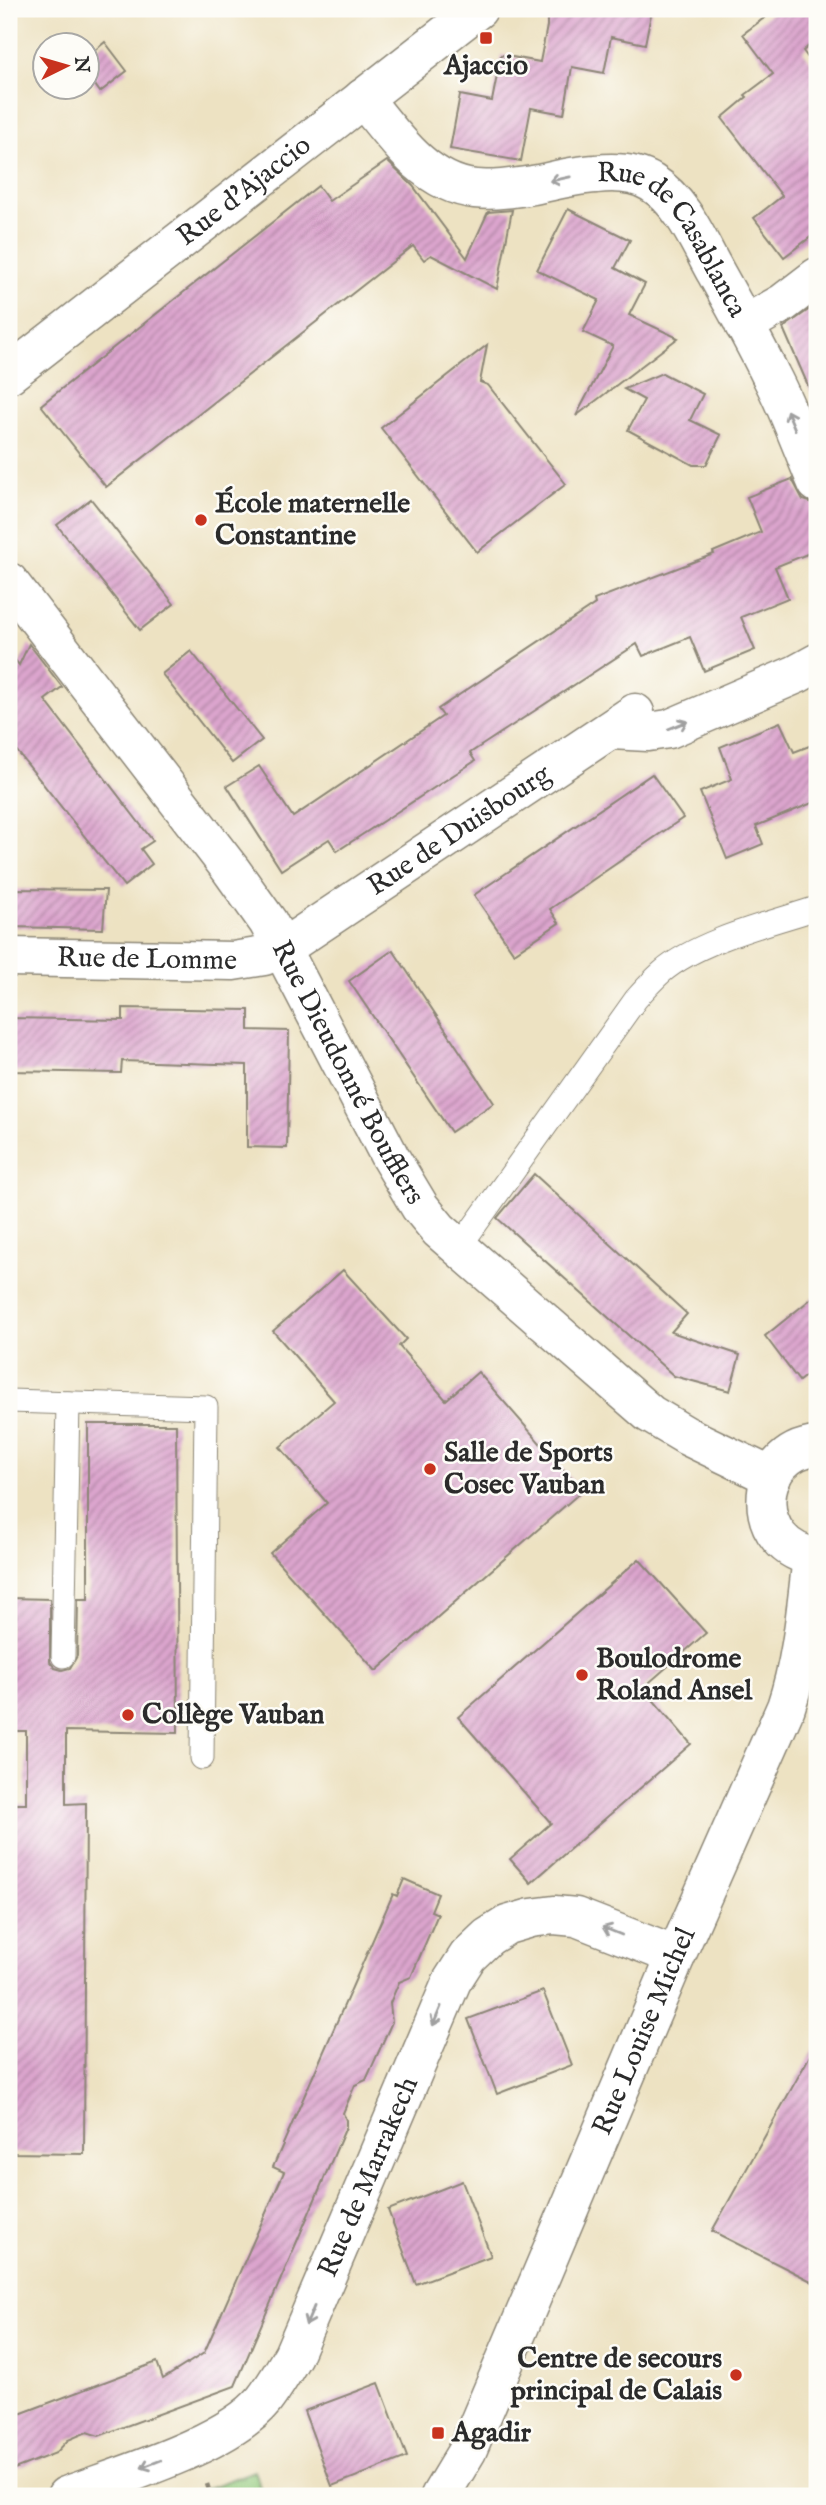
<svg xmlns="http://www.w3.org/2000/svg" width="826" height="2505" viewBox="0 0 826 2505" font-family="'IM FELL English',serif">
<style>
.grass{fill:url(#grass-tufts);stroke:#5e7a53;stroke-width:2}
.building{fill:url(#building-hatch)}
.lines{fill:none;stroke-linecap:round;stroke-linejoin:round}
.service-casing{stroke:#8c8676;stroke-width:25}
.minor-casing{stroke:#8c8676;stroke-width:41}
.path{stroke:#8c8676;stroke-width:4.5;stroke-dasharray:5 5;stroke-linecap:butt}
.service{stroke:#fff;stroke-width:23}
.minor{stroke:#fff;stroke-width:38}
.oneway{stroke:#a0a0a0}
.poi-dot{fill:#c8321e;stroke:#fdfcf7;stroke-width:2.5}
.labels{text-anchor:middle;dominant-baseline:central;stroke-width:5;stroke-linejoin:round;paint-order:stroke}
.poi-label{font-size:28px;font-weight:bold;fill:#2b2b2b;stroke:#fdfcf7;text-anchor:start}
.street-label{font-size:28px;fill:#2b2b2b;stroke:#fdfcf7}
</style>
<defs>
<pattern id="grass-tufts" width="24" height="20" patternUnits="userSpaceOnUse" patternTransform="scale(1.75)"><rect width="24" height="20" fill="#92c97b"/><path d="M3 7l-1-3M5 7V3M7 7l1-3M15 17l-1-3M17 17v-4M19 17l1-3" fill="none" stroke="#77a365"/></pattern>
<pattern id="building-hatch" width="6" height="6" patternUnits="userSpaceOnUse" patternTransform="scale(1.75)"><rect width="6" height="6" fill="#dca5ce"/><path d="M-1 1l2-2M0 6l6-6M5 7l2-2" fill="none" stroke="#b387a7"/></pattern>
</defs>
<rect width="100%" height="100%" fill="#fdfcf7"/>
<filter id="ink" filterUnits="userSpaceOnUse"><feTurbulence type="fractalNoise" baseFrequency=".0143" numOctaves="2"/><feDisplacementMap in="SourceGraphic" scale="14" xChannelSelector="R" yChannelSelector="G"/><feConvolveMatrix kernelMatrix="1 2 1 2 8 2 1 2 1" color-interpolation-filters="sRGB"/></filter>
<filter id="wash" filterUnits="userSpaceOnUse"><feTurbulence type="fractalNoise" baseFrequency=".00686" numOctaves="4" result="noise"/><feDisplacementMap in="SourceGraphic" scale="28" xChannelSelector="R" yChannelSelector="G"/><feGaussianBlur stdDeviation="1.57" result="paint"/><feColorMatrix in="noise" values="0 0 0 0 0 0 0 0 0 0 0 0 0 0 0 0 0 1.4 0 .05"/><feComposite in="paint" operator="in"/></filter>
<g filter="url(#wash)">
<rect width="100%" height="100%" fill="#ede2c2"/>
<polygon class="grass" points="254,2471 263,2496 187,2496"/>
<g id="blocks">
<g class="building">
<polygon points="547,9 652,9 645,44 611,37 604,73 572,67 564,114 531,108 521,161 450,149 460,95 492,101 501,55 540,62 547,26"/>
<polygon points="776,9 817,9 817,39 803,51 817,70 817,243 812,236 784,257 754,218 782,196 722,118 747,97 745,95 773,74 743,34"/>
<polygon points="105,42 127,71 100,92 88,75 88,56"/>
<polygon points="387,161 413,186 467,258 488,212 512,210 497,289 431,255 424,260 413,246 106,487 41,405 318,186 329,201"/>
<polygon points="568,209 630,240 615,268 645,284 629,315 678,338 576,416 613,346 583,332 599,300 537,270"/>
<polygon points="817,304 817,406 783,328"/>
<polygon points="487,345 480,382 488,385 566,484 477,552 381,428"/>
<polygon points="662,373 703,394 690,420 721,435 706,465 693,465 628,430 644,400 624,389"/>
<polygon points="792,479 803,500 817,504 817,550 775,567 788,598 741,617 755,650 704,671 690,637 643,656 637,644 470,753 475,761 337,851 329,839 281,870 227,786 259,766 293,817 443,716 438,709 595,604 594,600 714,554 713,552 761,532 747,497"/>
<polygon points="91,499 174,604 140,630 57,525"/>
<polygon points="29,644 62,687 45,700 153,841 141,849 152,864 124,886 9,741 9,652 19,665"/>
<polygon points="191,651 262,740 232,763 162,674"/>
<polygon points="780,722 794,752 817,743 817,801 756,826 763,844 727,859 700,792 732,779 720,747"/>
<polygon points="652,774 683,818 550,909 559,923 514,953 474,895"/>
<polygon points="9,889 106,890 103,929 9,927"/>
<polygon points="393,950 494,1103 451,1132 349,981"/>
<polygon points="123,1008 249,1010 249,1030 289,1031 287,1148 247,1147 247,1065 122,1061 121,1073 9,1071 9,1018 123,1020"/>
<polygon points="534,1174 687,1314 671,1332 740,1355 730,1391 674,1376 497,1218"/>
<polygon points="343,1270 406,1339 399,1346 446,1400 478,1372 582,1491 376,1671 270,1553 327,1503 280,1447 334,1401 273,1331"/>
<polygon points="817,1294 817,1367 799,1381 765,1336"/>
<polygon points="88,1424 176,1424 178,1733 66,1731 66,1804 86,1803 84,2154 9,2153 9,1804 26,1804 26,1731 9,1731 9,1598 50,1599 50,1662 55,1668 62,1670 70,1668 77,1656 78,1599 88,1599"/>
<polygon points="639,1559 706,1633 643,1688 691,1744 531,1883 510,1859 551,1823 458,1717"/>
<polygon points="404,1879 438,1894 431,1911 438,1914 411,1977 399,1982 390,2003 392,2022 366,2080 355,2085 343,2113 346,2120 346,2127 235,2386 99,2436 87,2432 68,2440 56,2453 9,2471 9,2418 157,2362 163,2379 204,2353 284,2172 273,2167 393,1894 397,1896"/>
<polygon points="543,1991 572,2065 497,2094 468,2019"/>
<polygon points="817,2043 817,2284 712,2231"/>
<polygon points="462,2181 491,2256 416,2284 388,2210"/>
<polygon points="379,2383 407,2457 332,2486 304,2411"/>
</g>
</g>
</g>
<g filter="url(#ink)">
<use href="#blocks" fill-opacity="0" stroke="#8c8676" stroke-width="2"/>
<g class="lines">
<g class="service-casing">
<g id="service">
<path d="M 458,1249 L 636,999 C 644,990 653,980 662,972 C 699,940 771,923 817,908"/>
<polyline points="9,1401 206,1407 202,1758"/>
<polyline points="63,1656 68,1403"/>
</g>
</g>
<g class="minor-casing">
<g id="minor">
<path id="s1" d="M 363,98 C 392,134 425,184 475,189 C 494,191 514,188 533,185 C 554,181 574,175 596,174 C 614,172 636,173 652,183 C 683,202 699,243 716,273 C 735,307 754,341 771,376 C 789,410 802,448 817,483"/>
<polyline points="744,325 783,303 817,277"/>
<path id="s2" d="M 9,374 L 478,9"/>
<path id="s3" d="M 9,582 L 231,870 L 268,922 L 390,1157 L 420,1207 L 439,1230 L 650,1414 L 687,1436 L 772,1477"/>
<polyline points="611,730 648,732 669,729 797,674 817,663"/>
<path id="s4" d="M 9,957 L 233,961 L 264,956 L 283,948 L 635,713"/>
<path d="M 817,1446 C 750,1452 749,1549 817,1557"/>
<path id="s5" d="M 66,2496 C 119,2476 229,2444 264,2400 C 275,2386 284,2370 293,2355 L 452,1981 L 468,1956 L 488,1937 L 507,1925 L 531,1918 L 554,1915 L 576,1917 L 676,1956"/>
<path id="s6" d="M 440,2496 L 467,2451 L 676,1956 L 786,1707 C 802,1660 806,1607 812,1557"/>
</g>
</g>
<polyline class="path" points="207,2484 211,2496"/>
<use href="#service" class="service"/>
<use href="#minor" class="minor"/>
</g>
<defs><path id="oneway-shaft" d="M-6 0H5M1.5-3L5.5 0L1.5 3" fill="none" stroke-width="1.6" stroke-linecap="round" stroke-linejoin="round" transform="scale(1.75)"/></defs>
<g class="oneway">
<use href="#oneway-shaft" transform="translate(560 179) rotate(168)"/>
<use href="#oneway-shaft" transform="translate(791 420) rotate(-113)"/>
<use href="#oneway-shaft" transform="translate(678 725) rotate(-22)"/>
<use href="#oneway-shaft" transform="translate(612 1931) rotate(-158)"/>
<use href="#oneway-shaft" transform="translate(437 2016) rotate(113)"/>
<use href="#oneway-shaft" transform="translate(310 2316) rotate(113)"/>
<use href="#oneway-shaft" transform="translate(151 2464) rotate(159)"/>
</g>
</g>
<g class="poi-dot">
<rect x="479" y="31" width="14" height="14" rx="3.5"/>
<circle cx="201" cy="520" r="7"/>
<circle cx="430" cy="1469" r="7"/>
<circle cx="582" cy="1675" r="7"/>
<circle cx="128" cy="1715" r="7"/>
<circle cx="736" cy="2375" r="7"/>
<rect x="431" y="2426" width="14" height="14" rx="3.5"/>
</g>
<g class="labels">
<g class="poi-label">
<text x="486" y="66" text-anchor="middle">Ajaccio</text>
<text x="215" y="504">École maternelle<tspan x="215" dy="32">Constantine</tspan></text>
<text x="444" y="1453">Salle de Sports<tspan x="444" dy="32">Cosec Vauban</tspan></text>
<text x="596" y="1659">Boulodrome<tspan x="596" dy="32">Roland Ansel</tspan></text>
<text x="142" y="1715">Collège Vauban</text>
<text x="722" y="2359" text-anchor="end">Centre de secours<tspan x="722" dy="32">principal de Calais</tspan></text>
<text x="452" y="2433">Agadir</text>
</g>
<g class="street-label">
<text stroke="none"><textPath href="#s2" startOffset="298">Rue d'Ajaccio</textPath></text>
<text stroke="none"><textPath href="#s1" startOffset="380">Rue de Casablanca</textPath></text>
<text stroke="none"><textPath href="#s4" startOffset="488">Rue de Duisbourg</textPath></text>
<text stroke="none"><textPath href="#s4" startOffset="138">Rue de Lomme</textPath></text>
<text stroke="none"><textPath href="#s3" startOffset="598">Rue Dieudonné Boufflers</textPath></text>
<text stroke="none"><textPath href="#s6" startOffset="508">Rue Louise Michel</textPath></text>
<text stroke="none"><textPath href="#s5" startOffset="469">Rue de Marrakech</textPath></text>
</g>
</g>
<rect width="826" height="2505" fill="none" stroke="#fdfcf7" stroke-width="35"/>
<g transform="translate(66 66) rotate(85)"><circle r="33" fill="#fdfcf7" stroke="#a9a8a5" stroke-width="2"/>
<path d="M0-5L12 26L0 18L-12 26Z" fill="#c8321e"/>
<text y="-10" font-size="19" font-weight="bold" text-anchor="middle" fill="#2b2b2b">N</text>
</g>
</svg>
